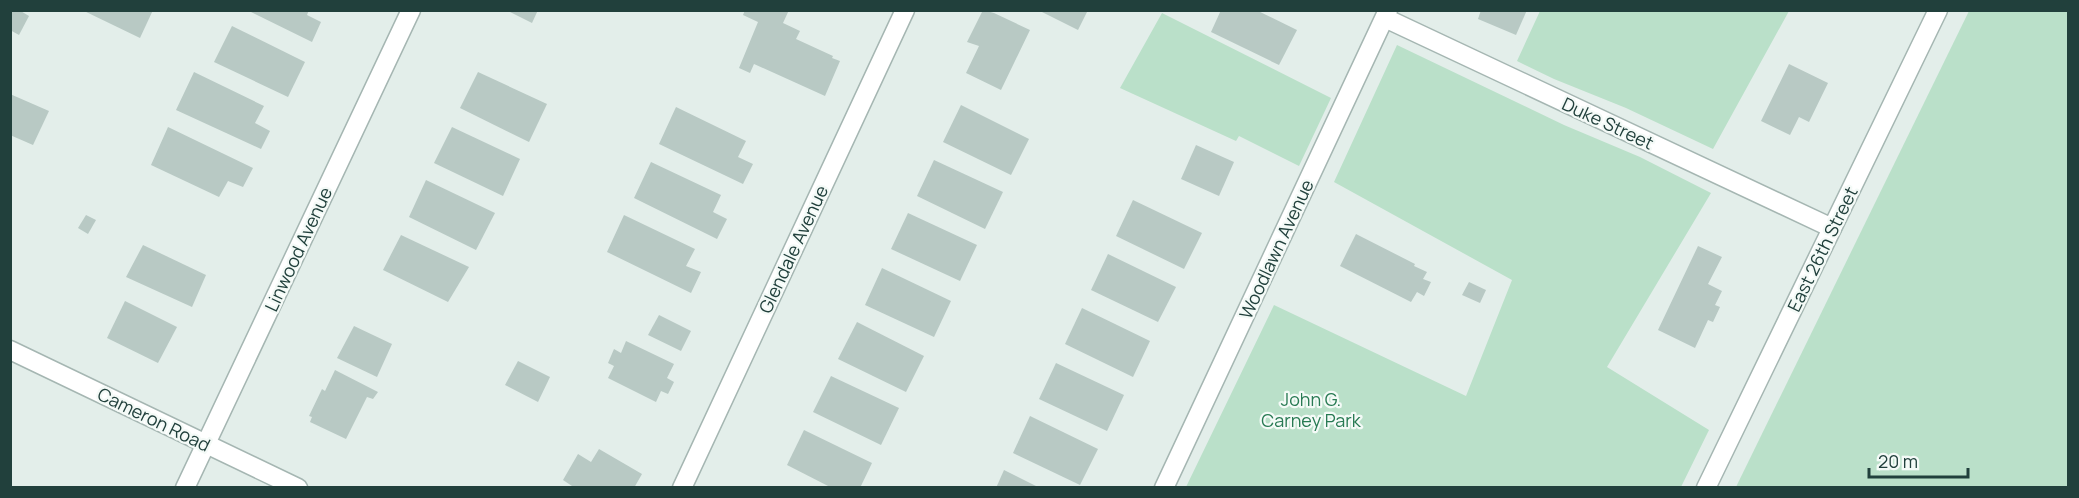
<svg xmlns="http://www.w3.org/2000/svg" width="2079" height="498" viewBox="0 0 2079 498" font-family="Manrope,sans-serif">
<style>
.green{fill:#bae0c9}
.building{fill:#b8c9c4}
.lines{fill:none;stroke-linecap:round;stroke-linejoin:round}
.street-casing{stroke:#a5b6b2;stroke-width:21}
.street{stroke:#fff;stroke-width:18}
.labels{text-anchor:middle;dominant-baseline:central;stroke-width:4.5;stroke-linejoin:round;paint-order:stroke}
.street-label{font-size:18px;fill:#21403c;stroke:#f4faf7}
.park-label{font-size:18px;fill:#287a53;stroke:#f4faf7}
</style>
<rect width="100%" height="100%" fill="#e3eeea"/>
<g class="green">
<polygon points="1540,11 1540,10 1789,11 1713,149 1626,108 1554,79 1517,61"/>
<polygon points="1969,11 2068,11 2068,487 1736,487"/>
<polygon points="1162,13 1331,98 1299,166 1239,136 1236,141 1120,88"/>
<polygon points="1397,45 1564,125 1640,157 1711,193 1607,367 1709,430 1681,487 1186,487 1274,305 1466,396 1512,280 1334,182"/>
</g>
<g class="building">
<polygon points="10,10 19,10 29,16 19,35 10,30"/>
<polygon points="82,10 153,10 140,38"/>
<polygon points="247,10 309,10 307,15 321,22 312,42"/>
<polygon points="506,10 538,10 532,23"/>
<polygon points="745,10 789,10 783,23 800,31 796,39 833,56 832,58 840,61 825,96 754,64 750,73 739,68 758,22 743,15"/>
<polygon points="983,10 994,13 1030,30 1001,90 966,73 979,46 967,42"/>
<polygon points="1038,10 1088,10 1078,30"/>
<polygon points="1221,10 1256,10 1297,30 1279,65 1211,32"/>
<polygon points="1481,10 1527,10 1516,35 1478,19"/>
<polygon points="232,26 305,62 288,97 214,62"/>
<polygon points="1789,64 1828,83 1809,122 1799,117 1790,135 1761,121"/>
<polygon points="194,72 264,106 255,123 270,131 261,149 176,110"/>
<polygon points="478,72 547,104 529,142 460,108"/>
<polygon points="10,94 49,111 33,145 10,135"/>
<polygon points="961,105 1029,139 1011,175 943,142"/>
<polygon points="676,107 746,141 738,157 753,164 743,184 659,144"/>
<polygon points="168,127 253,168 243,187 228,181 219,197 151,165"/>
<polygon points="452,127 520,159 503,196 434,163"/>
<polygon points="1196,145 1234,162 1219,196 1181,179"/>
<polygon points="934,160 1003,192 985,229 917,196"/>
<polygon points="651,162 721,195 713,212 727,219 717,239 634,198"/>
<polygon points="426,180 495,213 476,250 409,217"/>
<polygon points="1133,200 1202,233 1184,269 1116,236"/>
<polygon points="908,213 977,245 960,281 891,249"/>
<polygon points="86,215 96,220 88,234 78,228"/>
<polygon points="624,215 695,249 686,266 701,272 691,293 607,252"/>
<polygon points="1356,234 1415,264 1414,266 1427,272 1423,279 1431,282 1424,296 1417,292 1411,302 1340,266"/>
<polygon points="401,235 469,267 448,302 383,270"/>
<polygon points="143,245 206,275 192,307 126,277"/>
<polygon points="1698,246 1722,257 1708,284 1722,291 1715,305 1720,307 1713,322 1708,320 1695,348 1658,330"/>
<polygon points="1108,254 1176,287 1158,322 1091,290"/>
<polygon points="882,268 951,301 934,337 865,305"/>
<polygon points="1469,282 1486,290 1480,303 1462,295"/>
<polygon points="125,301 177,327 158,363 107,338"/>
<polygon points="1082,308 1150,341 1133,377 1065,344"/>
<polygon points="659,315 691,331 681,351 648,335"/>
<polygon points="857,322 924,356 906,392 838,359"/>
<polygon points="354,326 392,344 377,377 337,358"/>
<polygon points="626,341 674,364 667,378 674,382 668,394 661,391 656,402 608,378 614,366 608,363 614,349 621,353"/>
<polygon points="518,361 550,377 538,402 505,385"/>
<polygon points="1056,363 1124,395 1107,431 1039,399"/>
<polygon points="335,370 378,392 373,399 367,397 346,439 310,422 312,417 309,416 322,389 325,391"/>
<polygon points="831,376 899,408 881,445 813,412"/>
<polygon points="1030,416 1098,449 1080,485 1013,453"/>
<polygon points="804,430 872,463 860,488 832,488 787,465"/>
<polygon points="599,449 642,474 634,488 575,488 563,480 578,454 591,462"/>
<polygon points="1004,470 1040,488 996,488"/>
</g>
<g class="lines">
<g class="street-casing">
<g id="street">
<polyline points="1385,18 1832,228"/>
<polyline points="10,350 298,488"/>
<polyline points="185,488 411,10"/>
<polyline points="682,488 905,10"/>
<polyline points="1164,488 1388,10"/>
<polyline points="1706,488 1938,10"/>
</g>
</g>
<use href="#street" class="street"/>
</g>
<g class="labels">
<g class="street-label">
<text transform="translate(1608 123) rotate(25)">Duke Street</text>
<text transform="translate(298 249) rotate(-65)">Linwood Avenue</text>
<text transform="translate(793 249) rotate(-65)">Glendale Avenue</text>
<text transform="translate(1276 249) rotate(-65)">Woodlawn Avenue</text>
<text transform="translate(1822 249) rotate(-64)">East 26th Street</text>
<text transform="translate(154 419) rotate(26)">Cameron Road</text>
</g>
<g class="park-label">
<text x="1311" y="399">John G.<tspan x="1311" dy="21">Carney Park</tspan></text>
</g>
</g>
<rect width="2079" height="498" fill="none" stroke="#21403c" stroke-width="24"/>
<path d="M1869 468v9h99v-9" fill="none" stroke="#21403c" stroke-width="3"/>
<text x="1878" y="468" font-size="18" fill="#21403c" stroke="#f4faf7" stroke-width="4.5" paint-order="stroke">20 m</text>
</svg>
